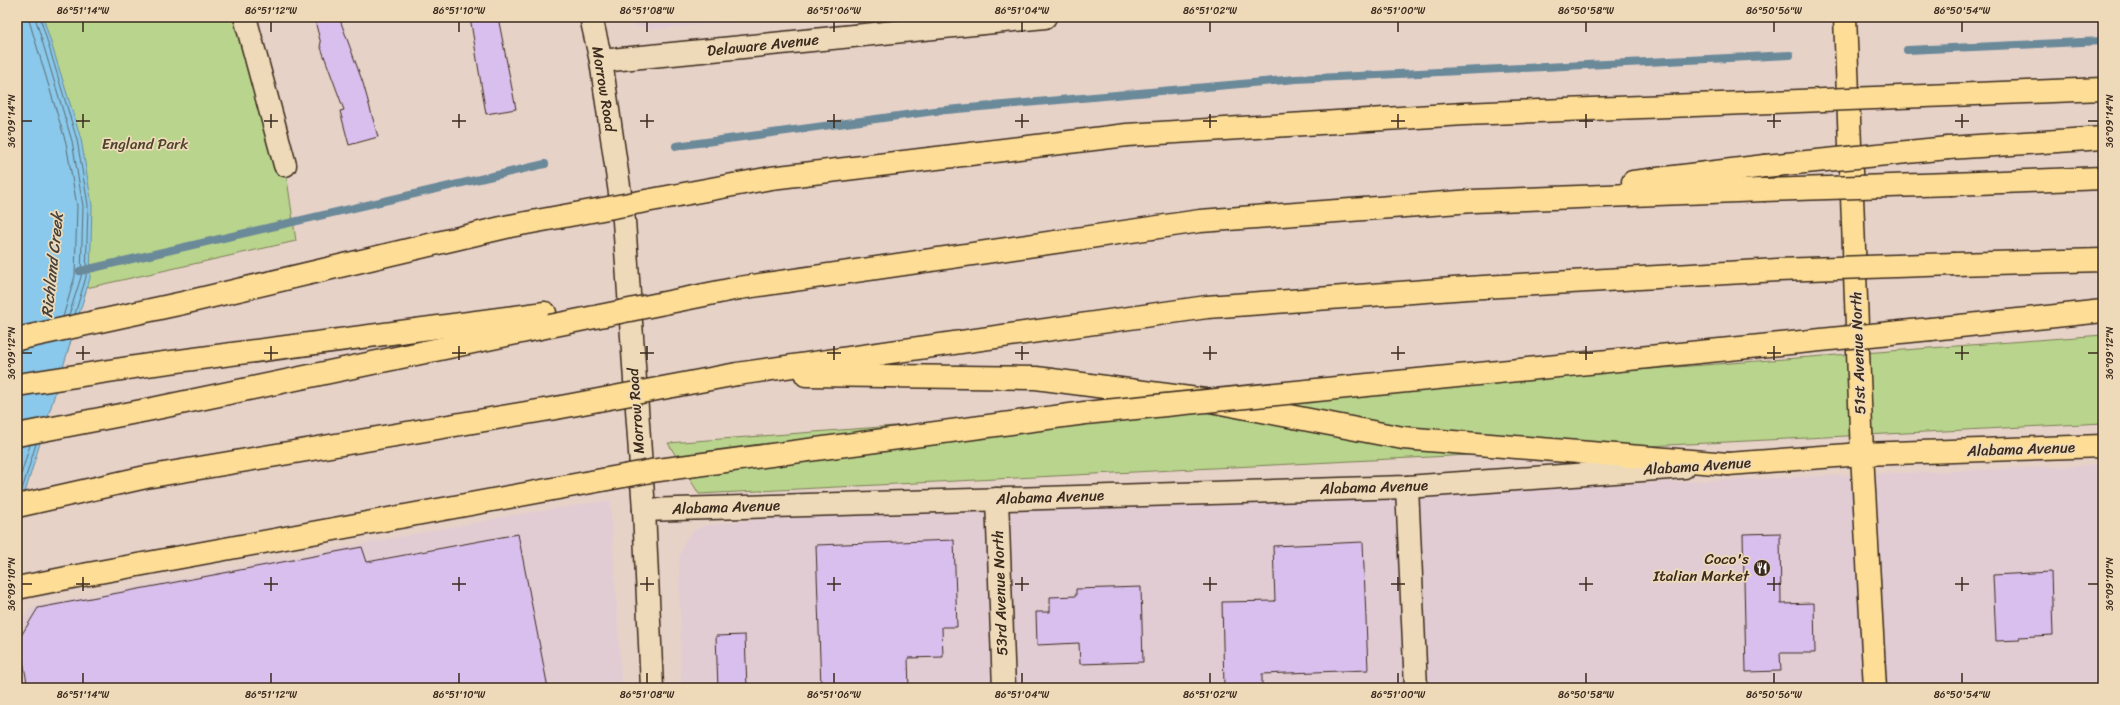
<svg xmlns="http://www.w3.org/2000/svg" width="2120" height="705" viewBox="0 0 2120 705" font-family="Sriracha,sans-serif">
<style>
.built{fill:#e2ccd3}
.green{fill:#b9d48c;stroke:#7a7f55}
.water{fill:#8ac9eb;stroke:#6a8999}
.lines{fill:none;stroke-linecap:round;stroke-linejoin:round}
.shore{stroke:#5b6a70;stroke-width:1}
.stream{stroke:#6a8999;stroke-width:8}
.building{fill:#d8bfee;stroke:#3b2a1e}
.minor-casing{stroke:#3b2a1e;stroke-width:25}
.major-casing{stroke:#3b2a1e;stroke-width:25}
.highway-casing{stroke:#3b2a1e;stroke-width:25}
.minor{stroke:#eedab8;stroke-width:22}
.major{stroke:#fede96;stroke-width:22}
.highway{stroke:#fede96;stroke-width:22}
.highway-bridge-casing{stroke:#3b2a1e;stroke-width:25;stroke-linecap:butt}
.highway-bridge{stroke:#fede96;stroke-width:22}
.ticks{fill:none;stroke:#3b2a1e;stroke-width:1.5}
.labels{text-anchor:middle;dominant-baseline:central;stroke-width:3.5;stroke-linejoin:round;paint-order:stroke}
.street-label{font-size:15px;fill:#3b2a1e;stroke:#eedab8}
.park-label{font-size:15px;fill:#4e442e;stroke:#eedab8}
.poi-label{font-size:15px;fill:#3b2a1e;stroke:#eedab8;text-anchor:end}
.water-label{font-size:16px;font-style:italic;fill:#47423d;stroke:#eedab8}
.neatline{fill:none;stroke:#3b2a1e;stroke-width:1.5}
.ticks-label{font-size:10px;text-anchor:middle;fill:#3b2a1e}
</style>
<rect width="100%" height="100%" fill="#e7d2c8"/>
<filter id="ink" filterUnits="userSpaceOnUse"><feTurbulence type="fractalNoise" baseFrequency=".025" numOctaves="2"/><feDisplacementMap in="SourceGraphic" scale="8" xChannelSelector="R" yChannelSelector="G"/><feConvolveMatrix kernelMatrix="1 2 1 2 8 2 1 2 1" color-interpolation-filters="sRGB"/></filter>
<g filter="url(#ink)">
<g class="built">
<polygon points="626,17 794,17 653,29 635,26 627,20"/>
<polygon points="2103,465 2103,688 681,688 679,558 685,540 695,530 705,525 787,517"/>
<polygon points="610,500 622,688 17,688 17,628 32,607 514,515"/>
</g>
<g class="green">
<polygon points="17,17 245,17 285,165 296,241 64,293 17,532"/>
<polygon points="2103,335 2103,423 699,494 668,443"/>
</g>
<polygon class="water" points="17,17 43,17 81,139 92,205 90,278 17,519"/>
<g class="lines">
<g class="shore">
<polyline points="28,17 66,143 77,206 75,276 63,317"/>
<polyline points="35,17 72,141 83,206 81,277 69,315"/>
<polyline points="40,17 77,140 88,205 86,277 75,314"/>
<polyline points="17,488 30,445"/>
<polyline points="21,493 36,444"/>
</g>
<g class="stream">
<polyline points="1907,50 2103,41"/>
<polyline points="676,146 935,111 1296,79 1790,55"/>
<polyline points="80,271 545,164"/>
</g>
</g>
<g class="building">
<polygon points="314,17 339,17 363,83 378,137 349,145 340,111 344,110 320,45 321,44"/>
<polygon points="470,17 498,17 516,109 486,114"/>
<polygon points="1780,533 1781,604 1814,603 1815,653 1780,653 1781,671 1746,672 1743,534"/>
<polygon points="518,534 548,688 28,688 19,639 38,608 362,547 367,562"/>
<polygon points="954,540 957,627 942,627 943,657 908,658 909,688 821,688 816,545"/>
<polygon points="1363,542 1368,670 1262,674 1262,688 1224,688 1222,602 1275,601 1273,546"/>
<polygon points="2051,572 2053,635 2019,637 2020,640 1996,641 1993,575"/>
<polygon points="1141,587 1143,662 1080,664 1079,643 1037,645 1036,612 1050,612 1050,597 1076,596 1076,589"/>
<polygon points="745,635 747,688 718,688 716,636"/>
</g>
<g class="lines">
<g class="minor-casing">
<g id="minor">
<polyline points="245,17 285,165"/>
<polyline points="591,17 601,61 624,221 644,510 652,688"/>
<polyline points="601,61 1045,17"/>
<polyline points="1407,487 1416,688"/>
<polyline points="997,499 1004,688"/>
<polyline points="644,510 1407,487 1684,467"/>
</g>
</g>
<g class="major-casing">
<g id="major">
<polyline points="1845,17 1862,454 1875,688"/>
<polyline points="1728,464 1862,454 2103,446"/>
</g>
</g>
<g class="highway-casing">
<g id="highway">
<polyline points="1948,148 2103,138"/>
<polyline points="1633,182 1765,166"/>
<polyline points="1952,184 2103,178"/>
<polyline points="1955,264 2103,260"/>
<polyline points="739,288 1200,221 1473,201 1763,190"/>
<polyline points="1931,329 2103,311"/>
<polyline points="737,374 1207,307 1467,288 1778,270"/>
<polyline points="806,375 1036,378 1205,400 1403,438 1728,464"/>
<polyline points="17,385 148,365 545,313"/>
<polyline points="17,435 152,409 550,326"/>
<polyline points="17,506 146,477 556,408"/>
<polyline points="17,588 72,577"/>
</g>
</g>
<use href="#minor" class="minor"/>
<use href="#major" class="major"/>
<use href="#highway" class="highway"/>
<g class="highway-bridge-casing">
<g id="highway-bridge">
<polyline points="1765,166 1948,148"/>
<polyline points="1763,190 1952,184"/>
<polyline points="1778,270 1955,264"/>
<polyline points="550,326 739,288"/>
<polyline points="17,339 183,303 510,226 771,178 1127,135 1464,114 2103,89"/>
<polyline points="556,408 737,374"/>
<polyline points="72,577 651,471 1085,413 1931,329"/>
</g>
</g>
<use href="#highway-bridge" class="highway-bridge"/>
</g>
</g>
<path class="ticks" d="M 83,22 L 83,32M 271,22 L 271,32M 459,22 L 459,32M 647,22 L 647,32M 834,22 L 834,32M 1022,22 L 1022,32M 1210,22 L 1210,32M 1398,22 L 1398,32M 1586,22 L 1586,32M 1774,22 L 1774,32M 1962,22 L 1962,32M 83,114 L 83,128M 271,114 L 271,128M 459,114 L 459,128M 647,114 L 647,128M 834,114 L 834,128M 1022,114 L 1022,128M 1210,114 L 1210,128M 1398,114 L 1398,128M 1586,114 L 1586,128M 1774,114 L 1774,128M 1962,114 L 1962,128M 22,121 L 32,121M 76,121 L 90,121M 264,121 L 278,121M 452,121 L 466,121M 640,121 L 654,121M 827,121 L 841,121M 1015,121 L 1029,121M 1203,121 L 1217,121M 1391,121 L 1405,121M 1579,121 L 1593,121M 1767,121 L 1781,121M 1955,121 L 1969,121M 2088,121 L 2098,121M 83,346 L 83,360M 271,346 L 271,360M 459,346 L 459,360M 647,346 L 647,360M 834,346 L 834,360M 1022,346 L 1022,360M 1210,346 L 1210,360M 1398,346 L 1398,360M 1586,346 L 1586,360M 1774,346 L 1774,360M 1962,346 L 1962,360M 22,353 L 32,353M 76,353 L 90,353M 264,353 L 278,353M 452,353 L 466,353M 640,353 L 654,353M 827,353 L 841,353M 1015,353 L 1029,353M 1203,353 L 1217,353M 1391,353 L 1405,353M 1579,353 L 1593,353M 1767,353 L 1781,353M 1955,353 L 1969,353M 2088,353 L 2098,353M 83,577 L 83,591M 271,577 L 271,591M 459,577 L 459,591M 647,577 L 647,591M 834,577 L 834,591M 1022,577 L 1022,591M 1210,577 L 1210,591M 1398,577 L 1398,591M 1586,577 L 1586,591M 1774,577 L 1774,591M 1962,577 L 1962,591M 22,584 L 32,584M 76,584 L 90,584M 264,584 L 278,584M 452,584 L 466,584M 640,584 L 654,584M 827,584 L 841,584M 1015,584 L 1029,584M 1203,584 L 1217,584M 1391,584 L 1405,584M 1579,584 L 1593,584M 1767,584 L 1781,584M 1955,584 L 1969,584M 2088,584 L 2098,584M 83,673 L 83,683M 271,673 L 271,683M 459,673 L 459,683M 647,673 L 647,683M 834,673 L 834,683M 1022,673 L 1022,683M 1210,673 L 1210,683M 1398,673 L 1398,683M 1586,673 L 1586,683M 1774,673 L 1774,683M 1962,673 L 1962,683"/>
<defs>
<g id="restaurant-disc" transform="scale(0.9)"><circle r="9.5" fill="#3b2a1e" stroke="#eedab8"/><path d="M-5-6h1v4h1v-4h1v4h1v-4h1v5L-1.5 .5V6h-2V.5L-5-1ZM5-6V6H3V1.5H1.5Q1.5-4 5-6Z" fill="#fff"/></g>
</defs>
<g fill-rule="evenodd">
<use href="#restaurant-disc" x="1762" y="568"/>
</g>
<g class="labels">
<g class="street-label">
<text transform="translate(763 45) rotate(-6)">Delaware Avenue</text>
<text transform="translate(604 89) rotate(81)">Morrow Road</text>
<text transform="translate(1858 353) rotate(-92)">51st Avenue North</text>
<text transform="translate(636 411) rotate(-94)">Morrow Road</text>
<text transform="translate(2021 449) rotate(-2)">Alabama Avenue</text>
<text transform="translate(1697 466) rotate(-4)">Alabama Avenue</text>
<text transform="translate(1374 487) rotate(-2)">Alabama Avenue</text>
<text transform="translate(1050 497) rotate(-2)">Alabama Avenue</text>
<text transform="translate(726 507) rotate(-2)">Alabama Avenue</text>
<text transform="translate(1000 593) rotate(-92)">53rd Avenue North</text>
</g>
<g class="park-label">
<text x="145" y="144">England Park</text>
</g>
<g class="poi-label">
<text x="1749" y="559">Coco's<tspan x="1749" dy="17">Italian Market</tspan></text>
</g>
<g class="water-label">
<text transform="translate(52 265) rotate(-84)">Richland Creek</text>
</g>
</g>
<rect width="2120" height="705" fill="none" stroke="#eedab8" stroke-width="44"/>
<rect x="22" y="22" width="2076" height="661" class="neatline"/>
<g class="ticks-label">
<text x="83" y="14">86°51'14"W</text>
<text x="271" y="14">86°51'12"W</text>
<text x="459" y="14">86°51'10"W</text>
<text x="647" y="14">86°51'08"W</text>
<text x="834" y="14">86°51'06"W</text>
<text x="1022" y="14">86°51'04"W</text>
<text x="1210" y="14">86°51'02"W</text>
<text x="1398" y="14">86°51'00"W</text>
<text x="1586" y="14">86°50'58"W</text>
<text x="1774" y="14">86°50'56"W</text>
<text x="1962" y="14">86°50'54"W</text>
<text transform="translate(11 121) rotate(-90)" y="4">36°09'14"N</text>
<text transform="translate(2109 121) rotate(-90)" y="4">36°09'14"N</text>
<text transform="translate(11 353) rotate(-90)" y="4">36°09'12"N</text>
<text transform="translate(2109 353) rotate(-90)" y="4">36°09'12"N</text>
<text transform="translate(11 584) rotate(-90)" y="4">36°09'10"N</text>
<text transform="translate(2109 584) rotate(-90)" y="4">36°09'10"N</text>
<text x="83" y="698">86°51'14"W</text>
<text x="271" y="698">86°51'12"W</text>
<text x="459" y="698">86°51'10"W</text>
<text x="647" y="698">86°51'08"W</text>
<text x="834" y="698">86°51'06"W</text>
<text x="1022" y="698">86°51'04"W</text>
<text x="1210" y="698">86°51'02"W</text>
<text x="1398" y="698">86°51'00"W</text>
<text x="1586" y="698">86°50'58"W</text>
<text x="1774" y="698">86°50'56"W</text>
<text x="1962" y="698">86°50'54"W</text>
</g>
</svg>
